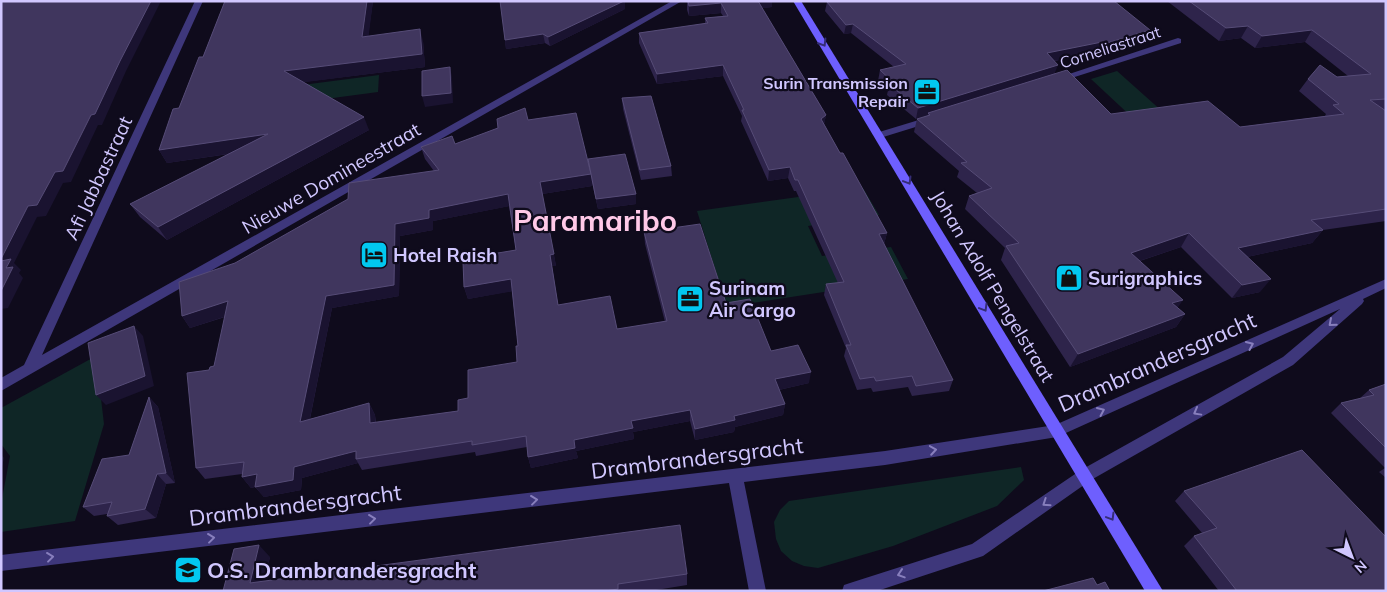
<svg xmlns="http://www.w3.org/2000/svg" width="1387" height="592" viewBox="0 0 1387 592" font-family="Mulish,sans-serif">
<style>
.green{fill:#0f2626}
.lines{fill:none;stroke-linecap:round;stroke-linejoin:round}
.minor{fill:#3e377b;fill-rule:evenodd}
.secondary{fill:#6e5ffe;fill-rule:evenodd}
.wall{fill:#2e244b;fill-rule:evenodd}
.shaded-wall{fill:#1a1330}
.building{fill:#40365e;stroke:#564c77;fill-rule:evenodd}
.oneway{stroke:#352d76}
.oneway2{stroke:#887fbd}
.labels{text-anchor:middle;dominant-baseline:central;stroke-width:4.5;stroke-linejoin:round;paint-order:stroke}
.far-street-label{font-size:16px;fill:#d1c7ff;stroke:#0f0b1c}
.far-poi-label{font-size:16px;font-weight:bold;fill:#d1c7ff;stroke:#0f0b1c;text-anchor:end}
.street-label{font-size:19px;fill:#d1c7ff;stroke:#0f0b1c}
.poi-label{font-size:19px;font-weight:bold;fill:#d1c7ff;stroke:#0f0b1c;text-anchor:start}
.near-street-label{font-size:22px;fill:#d1c7ff;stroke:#0f0b1c}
.near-poi-label{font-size:22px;font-weight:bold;fill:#d1c7ff;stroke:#0f0b1c;text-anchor:start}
.town-label{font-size:29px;font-weight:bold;fill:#ffc9e8;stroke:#0f0b1c}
</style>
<rect width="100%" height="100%" fill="#0f0b1c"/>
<g class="green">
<polygon points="1117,71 1210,154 1179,161 1091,79"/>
<polygon points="379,75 378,92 182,118 188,100"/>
<polygon points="863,188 879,215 808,226 822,256 891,247 908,279 727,307 697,211"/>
<polygon points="96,356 104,424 75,521 1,532 1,504 10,456 1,444 1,408"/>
<polygon points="1021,467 1024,480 997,506 893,546 818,568 804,566 792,561 781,551 776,539 774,522 780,510 789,501"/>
</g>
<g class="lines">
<g class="minor">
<polygon points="195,1 203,1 42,355 672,1 682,1 1,391 1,378 24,365"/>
<polygon points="1178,38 1181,39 1181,43 1059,82 1056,83 1051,80"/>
<polygon points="932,116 937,119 935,121 880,138 875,135 876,133"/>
<polygon points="1386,279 1386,288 1363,299 1364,301 1362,304 1293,365 1091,480 983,556 877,591 842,591 844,585 850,583 972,544 1081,470 1283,357 1340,309 1057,437 885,465 744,482 766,591 749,591 729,483 1,571 1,555 885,451 1055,425"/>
</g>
<polygon class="secondary" points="793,1 801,1 1163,591 1145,591"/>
</g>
<g class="wall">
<polygon points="225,1 373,1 368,36 423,41 425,67 303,82 369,130 167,240 140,217 130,204 229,154 167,163 159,150 203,57"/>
<polygon points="687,1 772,7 762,8 826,115 824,124 840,153 887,233 884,244 953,380 949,391 912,396 908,387 873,392 871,388 857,390 844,356 846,348 824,295 826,284 838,283 796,191 794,191 788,178 768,181 741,121 742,116 723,76 657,84 639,43 639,33 705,24 705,18 723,16 721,13 689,16 687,10"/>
<polygon points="1167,1 1386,1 1386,221 1323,230 1312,243 1247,257 1260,292 1232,298 1181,247 1140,261 1177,308 1185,314 1176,327 1070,367 1001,260 1005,248 965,209 969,196 977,193 957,177 959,171 914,132 917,119 927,116 928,115 916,119 887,95 888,90 878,81 880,70 894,67 851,33 844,34 825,11 827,2 1150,30 1146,40 1100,54 1098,52 1055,61 1055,74 1111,114 1240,127 1325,116 1326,114 1299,91 1308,79 1348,76 1305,42 1255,48 1241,38 1219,41"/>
<polygon points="625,9 550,46 545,43 506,49 505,40"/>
<polygon points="622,98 671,166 672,176 641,180 623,109"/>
<path d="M 528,120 L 590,169 L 588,159 L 636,204 L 598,209 L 591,178 L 592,186 L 542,194 L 556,266 L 552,266 L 558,305 L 617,329 L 665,322 L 645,244 L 644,232 L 726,303 L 771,351 L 809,383 L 779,390 L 785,404 L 783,415 L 735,427 L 734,432 L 695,440 L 690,421 L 633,432 L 634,439 L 576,451 L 578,458 L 531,468 L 528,457 L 527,447 L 476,456 L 475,452 L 362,470 L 358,463 L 302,478 L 301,490 L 264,497 L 255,487 L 251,488 L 242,477 L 242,474 L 205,479 L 196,468 L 209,370 L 214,366 L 225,317 L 190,328 L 182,316 L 235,263 L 434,171 L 425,159 L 421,147 L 455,144 ZM 509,206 L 516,250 L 486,258 L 464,287 L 468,299 L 512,291 L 518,346 L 517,362 L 468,398 L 458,411 L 376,423 L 375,415 L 369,403 L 310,419 L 332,308 L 399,296 L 400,236 L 433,230 L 433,221 Z"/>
<polygon points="1386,384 1386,478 1379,472 1385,468 1331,413 1341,403 1359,399 1369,390"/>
<polygon points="149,397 158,407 175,483 166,484 156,518 118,525 107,516 107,514 94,516 83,507 129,455"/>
<polygon points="1184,491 1386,591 1219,591 1184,546 1194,536 1202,533 1175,501"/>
<polygon points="270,557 264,581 687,574 687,585 650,591 223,591"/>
</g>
<g class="shaded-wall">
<polygon points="151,1 161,1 126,71 102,125 98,125 71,182 63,183 46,216 37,217 14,263 21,270 19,273 23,278 8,308 1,309 1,259 28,206 55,172 91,115"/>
<polygon points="367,1 373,1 367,49 362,37"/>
<polygon points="624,1 625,1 625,9 550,46 548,37"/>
<polygon points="756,1 772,1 772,7 756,9"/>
<polygon points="721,3 721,13 689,16 689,6"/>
<polygon points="853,24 851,33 844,34 846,25"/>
<polygon points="1248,26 1241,38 1219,41 1226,28"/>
<polygon points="420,29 423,41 425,67 290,84 284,71"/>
<polygon points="1150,30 1146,40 1100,54 1104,44"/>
<polygon points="1312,30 1305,42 1255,48 1262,36"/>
<polygon points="543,34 545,43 506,49 505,40"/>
<polygon points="1102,42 1098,52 1043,63 1047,53"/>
<polygon points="723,65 723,76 657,84 657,74"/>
<polygon points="1058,65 1054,75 928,113 928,115 916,119 918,108"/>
<polygon points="450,67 452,77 453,103 425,107 422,96"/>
<polygon points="826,115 824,125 821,119"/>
<polygon points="364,117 369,130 167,240 158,227"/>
<polygon points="268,134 275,147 167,163 159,150"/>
<polygon points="790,167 788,178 768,181 769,170"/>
<polygon points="591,174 592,186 542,194 540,182"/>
<polygon points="508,194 510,206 433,221 433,230 400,236 399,296 332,308 307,433 300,422 326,296 395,224 429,210"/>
<polygon points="636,194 636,204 598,209 596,199"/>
<polygon points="1323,230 1312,243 1228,261 1238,248"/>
<polygon points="887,233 884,244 876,245 879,234"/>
<polygon points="1189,233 1181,247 1124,266 1131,253"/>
<polygon points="554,254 556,266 552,266 560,316 550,255"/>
<polygon points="511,279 514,291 468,299 464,287"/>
<polygon points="1271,279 1260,292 1232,298 1242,285"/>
<polygon points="1183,300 1174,313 1172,303"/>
<polygon points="228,301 236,313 190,328 182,316"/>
<polygon points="1185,314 1176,327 1070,367 1078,354"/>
<polygon points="134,326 143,336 154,386 106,405 96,395"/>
<polygon points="811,372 809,383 774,391 775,379"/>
<polygon points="149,397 158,407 175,483 166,473"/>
<polygon points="369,403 375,415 376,435 370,423"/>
<polygon points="785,404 783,415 735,427 734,432 695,440 695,429 734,416"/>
<polygon points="690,410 690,421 633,432 634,439 576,451 578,458 531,468 528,457 574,440 631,421"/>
<polygon points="356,451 356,459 358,463 302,478 301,490 264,497 255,487 251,488 242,477 294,467"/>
<polygon points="1,454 4,458 1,471"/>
<polygon points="157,474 166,484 156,518 145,509"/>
<polygon points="259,545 270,557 262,591 250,583"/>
</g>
<g class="building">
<polygon points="1,1 151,1 120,61 95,114 91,115 63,171 55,172 37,205 28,206 1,259"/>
<polygon points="225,1 367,1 362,37 420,29 422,54 284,71 364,117 158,227 130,204 268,134 159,150 173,109 179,108 199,57 203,57"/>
<polygon points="500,1 624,1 548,37 543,34 505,40"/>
<polygon points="688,1 758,1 826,115 821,119 840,153 843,153 887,233 879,234 953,380 916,386 912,376 876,381 874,377 860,379 846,345 851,345 826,284 844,282 798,180 795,180 790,167 769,170 742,110 744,110 723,65 657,74 639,33 708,23 705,18 728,16 721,3 689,6"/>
<polygon points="829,1 1114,1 1150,30 1104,44 1102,42 1047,53 1058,65 918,108 890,85 894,83 880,70 906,64 853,24 846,25 827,2"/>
<polygon points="1189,1 1386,1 1386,99 1370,100 1386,111 1386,209 1311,220 1323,230 1238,248 1271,279 1242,285 1189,233 1131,253 1183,300 1172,303 1185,314 1078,354 1006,246 1019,243 969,196 992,188 961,163 967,162 917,119 930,115 928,113 1067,70 1111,114 1208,101 1240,127 1344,114 1333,105 1339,104 1308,79 1320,65 1337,77 1371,74 1312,30 1262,36 1248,26 1226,28"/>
<polygon points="450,67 451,93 422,96 422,71"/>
<polygon points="651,96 671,166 640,170 622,98"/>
<path d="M 525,108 L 528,120 L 576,113 L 591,174 L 540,182 L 554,254 L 550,255 L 558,305 L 610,296 L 617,329 L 667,321 L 644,232 L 700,224 L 726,303 L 750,299 L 771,351 L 798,345 L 811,372 L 775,379 L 785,404 L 734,416 L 735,420 L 695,429 L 690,410 L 631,421 L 633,428 L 574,440 L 575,448 L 528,457 L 526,436 L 472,445 L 472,441 L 356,459 L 356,451 L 294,467 L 293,480 L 255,487 L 257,474 L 242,477 L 244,462 L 196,468 L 187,373 L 209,370 L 210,367 L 214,366 L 228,301 L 182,316 L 179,282 L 235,263 L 348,199 L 349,183 L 439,170 L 421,147 L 452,136 L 455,144 L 498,128 L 497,119 ZM 508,194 L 516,250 L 486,255 L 486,258 L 463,262 L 464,287 L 511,279 L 518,346 L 516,346 L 517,362 L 468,370 L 468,398 L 458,400 L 458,411 L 370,423 L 369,403 L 300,422 L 326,296 L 394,285 L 395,224 L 429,218 L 429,210 Z"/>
<polygon points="625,154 636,194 596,199 588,159"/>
<polygon points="11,259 6,268 13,267 1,291 1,261"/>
<polygon points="134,326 145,376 96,395 88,343"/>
<polygon points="1386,384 1386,448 1341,403 1374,395 1369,390"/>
<polygon points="149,397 166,473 157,474 145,509 107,516 112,502 83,507 102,459 129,455"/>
<polygon points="1302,450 1386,537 1386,591 1237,591 1194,536 1217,528 1184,491"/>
<polygon points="680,525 687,574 618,584 618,589 605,591 223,591 234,549 259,545 250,583"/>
<polygon points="1093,578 1097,585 1105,582 1110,591 1043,591"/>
</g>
<defs><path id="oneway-chevron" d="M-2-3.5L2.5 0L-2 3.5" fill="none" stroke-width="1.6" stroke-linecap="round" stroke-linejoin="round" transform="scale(1.25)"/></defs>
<g class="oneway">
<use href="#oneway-chevron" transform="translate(823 43) rotate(58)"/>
<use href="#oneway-chevron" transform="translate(908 181) rotate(59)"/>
<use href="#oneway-chevron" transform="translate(984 308) rotate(59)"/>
<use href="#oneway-chevron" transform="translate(1111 517) rotate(59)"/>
</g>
<g class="oneway2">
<use href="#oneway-chevron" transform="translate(1332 323) rotate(139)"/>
<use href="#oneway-chevron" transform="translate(1250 345) rotate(-24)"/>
<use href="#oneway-chevron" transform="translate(1101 411) rotate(-24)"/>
<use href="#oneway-chevron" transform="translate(1197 412) rotate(151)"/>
<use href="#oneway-chevron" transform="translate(933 450) rotate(-9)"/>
<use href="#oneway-chevron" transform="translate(534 500) rotate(-7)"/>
<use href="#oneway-chevron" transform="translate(1046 503) rotate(146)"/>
<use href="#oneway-chevron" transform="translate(372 519) rotate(-7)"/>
<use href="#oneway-chevron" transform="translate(211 538) rotate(-7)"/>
<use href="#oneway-chevron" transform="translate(50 557) rotate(-7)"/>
<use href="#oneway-chevron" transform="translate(901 574) rotate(162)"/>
</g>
<defs>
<g id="office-square" transform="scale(1.4375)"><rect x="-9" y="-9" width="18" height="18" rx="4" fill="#02c8f0" stroke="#0f0b1c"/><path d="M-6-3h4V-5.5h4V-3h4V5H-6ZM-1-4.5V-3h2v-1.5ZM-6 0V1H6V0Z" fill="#111"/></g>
<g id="hotel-square" transform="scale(1.4375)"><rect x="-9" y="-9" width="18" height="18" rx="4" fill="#02c8f0" stroke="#0f0b1c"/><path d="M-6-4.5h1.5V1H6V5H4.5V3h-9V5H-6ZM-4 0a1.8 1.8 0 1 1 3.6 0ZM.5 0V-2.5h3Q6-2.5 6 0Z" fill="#111"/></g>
<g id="shop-square" transform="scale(1.4375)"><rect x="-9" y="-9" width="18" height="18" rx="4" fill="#02c8f0" stroke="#0f0b1c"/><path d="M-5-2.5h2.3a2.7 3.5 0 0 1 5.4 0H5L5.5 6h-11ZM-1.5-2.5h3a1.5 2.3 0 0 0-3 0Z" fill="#111"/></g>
<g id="school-square" transform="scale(1.4375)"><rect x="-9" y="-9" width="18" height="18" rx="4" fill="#02c8f0" stroke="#0f0b1c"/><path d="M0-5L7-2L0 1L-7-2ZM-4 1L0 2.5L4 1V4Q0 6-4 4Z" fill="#111"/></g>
</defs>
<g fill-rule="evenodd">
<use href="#office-square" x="927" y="92"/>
<use href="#hotel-square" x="374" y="255"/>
<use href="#shop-square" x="1069" y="278"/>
<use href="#office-square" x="690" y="299"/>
<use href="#school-square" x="188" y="570"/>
</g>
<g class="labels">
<g class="far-street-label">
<text transform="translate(1110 47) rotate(-18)">Corneliastraat</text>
</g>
<g class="far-poi-label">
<text x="908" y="83">Surin Transmission<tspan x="908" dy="18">Repair</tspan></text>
</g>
<g class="street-label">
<text transform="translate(98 178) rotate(-65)">Afi Jabbastraat</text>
<text transform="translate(331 178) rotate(-30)">Nieuwe Domineestraat</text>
<text transform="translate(993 286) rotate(59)">Johan Adolf Pengelstraat</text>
</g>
<g class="poi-label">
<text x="393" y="255">Hotel Raish</text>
<text x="1088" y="278">Surigraphics</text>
<text x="709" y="288">Surinam<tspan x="709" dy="22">Air Cargo</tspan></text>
</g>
<g class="near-street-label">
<text transform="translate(1157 362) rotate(-24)">Drambrandersgracht</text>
<text transform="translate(697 458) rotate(-7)">Drambrandersgracht</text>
<text transform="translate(295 505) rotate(-7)">Drambrandersgracht</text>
</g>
<g class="near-poi-label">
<text x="207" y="570">O.S. Drambrandersgracht</text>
</g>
<g class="town-label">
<text x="595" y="220">Paramaribo</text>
</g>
</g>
<rect width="1387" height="592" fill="none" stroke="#d1c7ff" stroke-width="5"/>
<g transform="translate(1352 557) rotate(138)" stroke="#0f0b1c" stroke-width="4" paint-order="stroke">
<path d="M0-4L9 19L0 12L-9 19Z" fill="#d1c7ff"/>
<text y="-8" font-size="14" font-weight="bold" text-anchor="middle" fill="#d1c7ff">N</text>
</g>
</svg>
